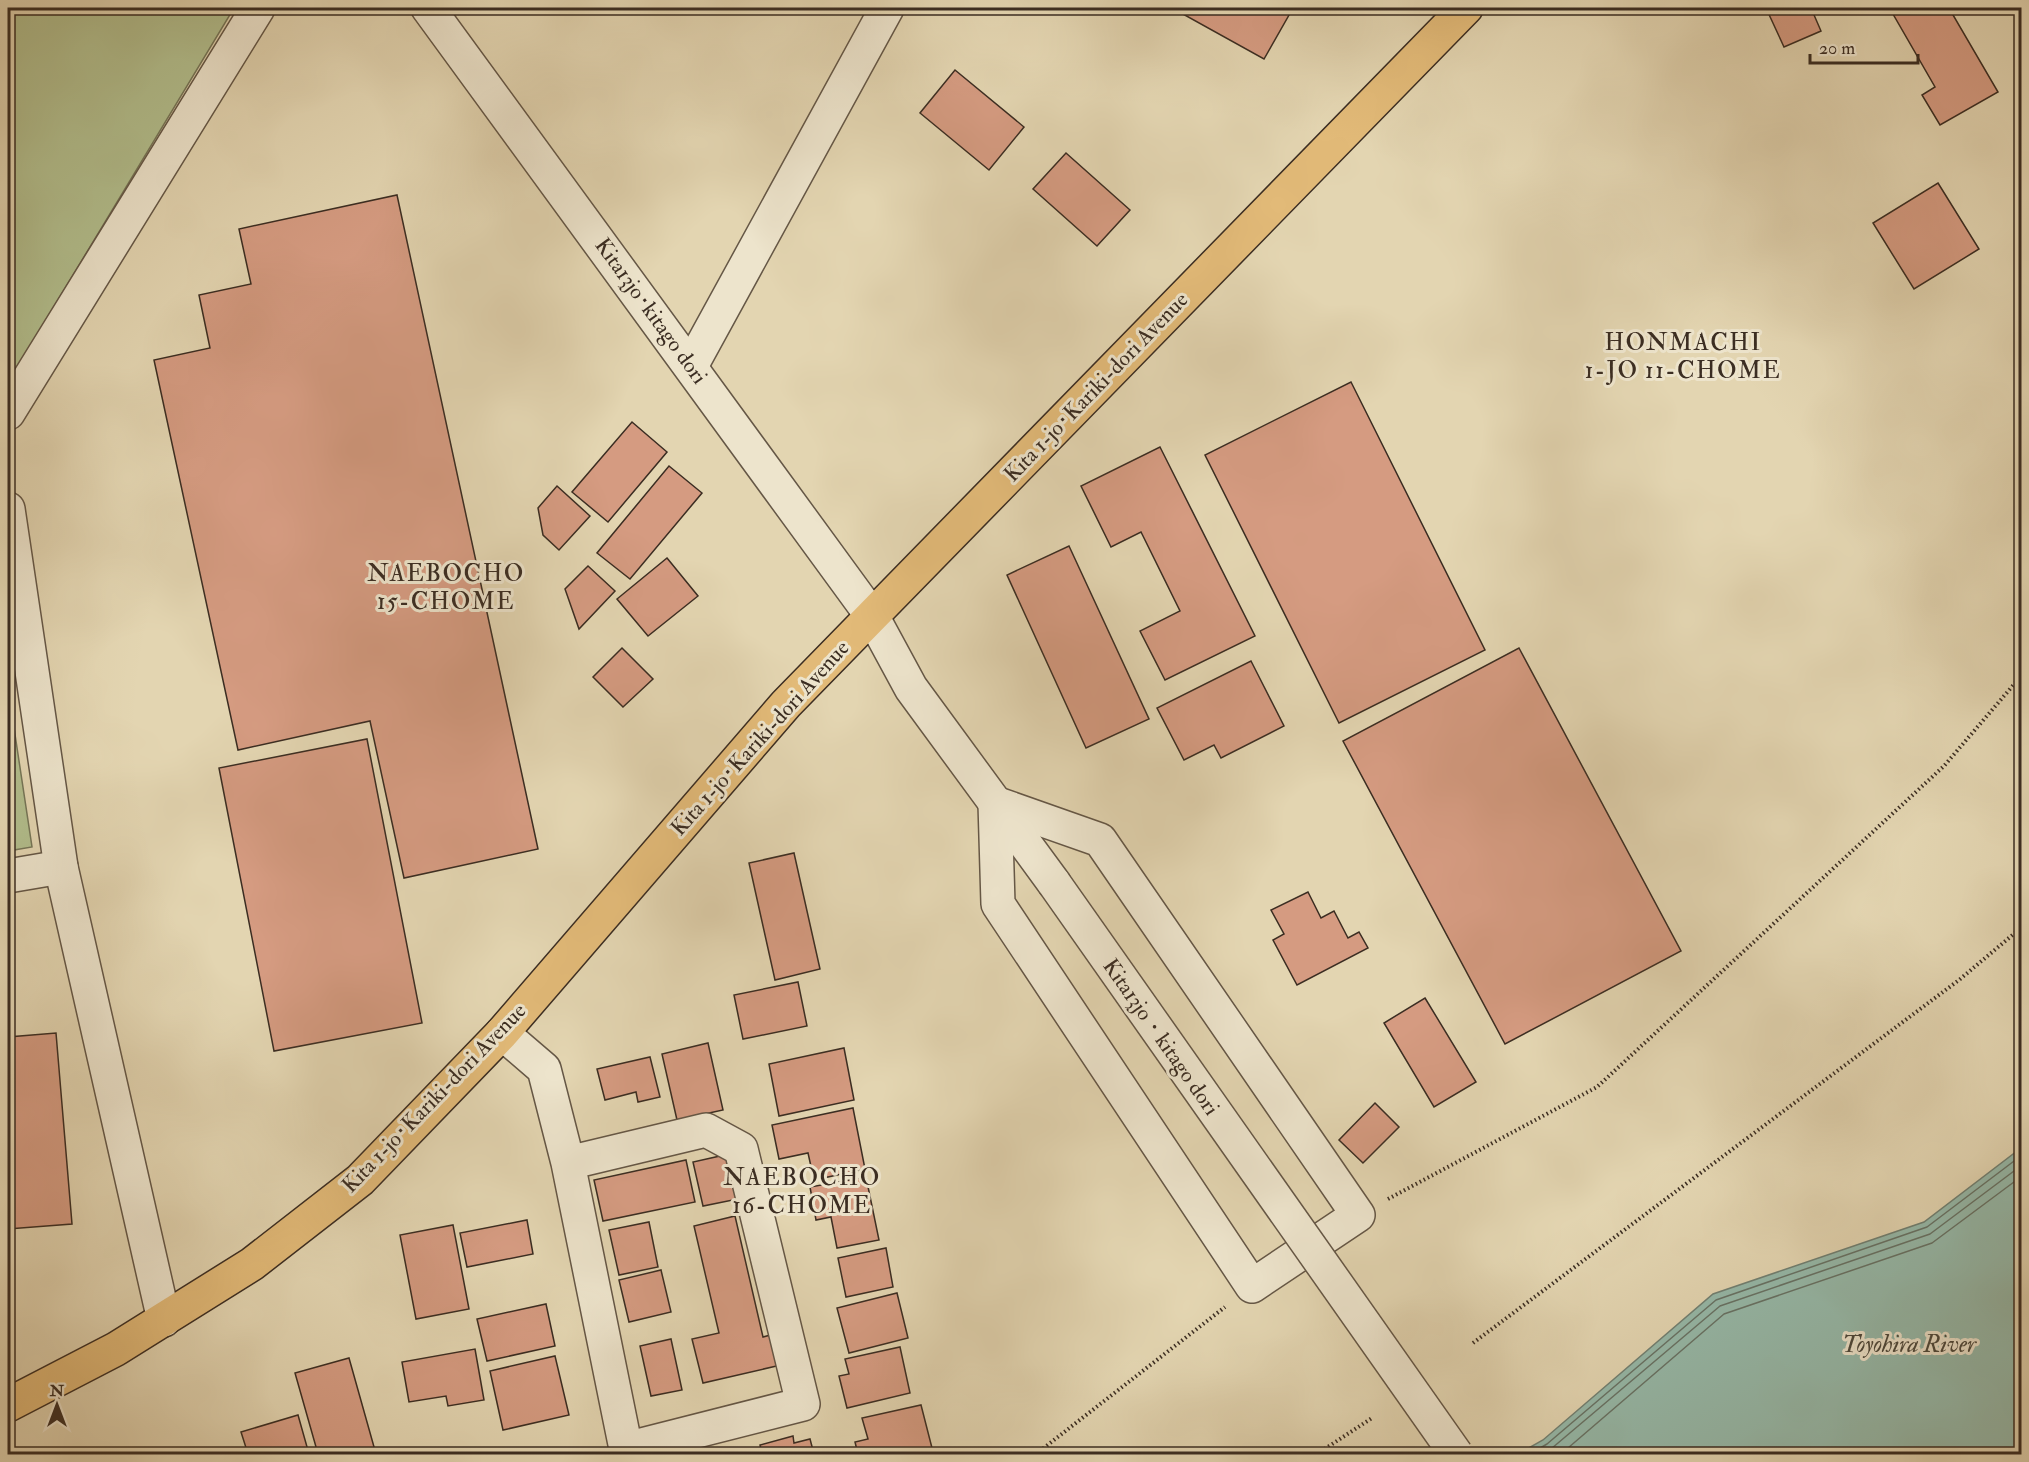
<svg xmlns="http://www.w3.org/2000/svg" width="2029" height="1462" viewBox="0 0 2029 1462" font-family="'IM FELL Double Pica',serif">
<style>
.green{fill:#b2be8d;stroke:#767658;stroke-width:1.5}
.water{fill:#96b9a9;stroke:#728173;stroke-width:1.5}
.lines{fill:none;stroke-linecap:round;stroke-linejoin:round}
.shore{stroke:#687366;stroke-width:1.5}
.building{fill:#d59b81;stroke:#3b2d22;stroke-width:1.5}
.minor-casing{stroke:#655746;stroke-width:36}
.highway-casing{stroke:#3b2d22;stroke-width:36}
.path{stroke:#3b2d22;stroke-width:4;stroke-dasharray:1.5 3;stroke-linecap:butt}
.minor{stroke:#ede4cc;stroke-width:33}
.highway{stroke:#e2ba78;stroke-width:33}
.minor-bridge-casing{stroke:#655746;stroke-width:36;stroke-linecap:butt}
.minor-bridge{stroke:#ede4cc;stroke-width:33}
.labels{text-anchor:middle;dominant-baseline:central;stroke-width:6;stroke-linejoin:round;paint-order:stroke}
.street-label{font-size:22px;fill:#3b2d22;stroke:#ede4cc}
.neighbourhood-label{font-size:24px;letter-spacing:1.5px;fill:#3b2d22;stroke:#ede4cc}
.water-label{font-size:24px;font-style:italic;fill:#4d493d;stroke:#ede4cc}
</style>
<rect width="100%" height="100%" fill="#e3d5b1"/>
<filter id="stains"><feTurbulence type="fractalNoise" baseFrequency=".00333" numOctaves="4"/><feColorMatrix values="0 0 0 0 .2 0 0 0 0 .09 0 0 0 0 .02 0 0 0 .5 -.17"/></filter>
<radialGradient id="worn" r=".72"><stop offset=".6" stop-color="#630" stop-opacity="0"/><stop offset="1" stop-color="#630" stop-opacity=".3"/></radialGradient>
<g class="green">
<polygon points="8,8 234,8 8,383"/>
<polygon points="8,688 32,847 8,851"/>
</g>
<polygon class="water" points="2021,1148 2021,1454 1518,1454 1543,1440 1713,1294 1924,1222"/>
<g class="lines">
<g class="shore">
<polyline points="1530,1454 1547,1444 1716,1300 1927,1227 2022,1155"/>
<polyline points="1545,1454 1720,1306 1930,1234 2022,1165"/>
<polyline points="1561,1454 1724,1314 1932,1243 2022,1176"/>
</g>
</g>
<g class="building">
<polygon points="1172,8 1293,8 1264,59"/>
<polygon points="1766,8 1811,8 1821,31 1784,47"/>
<polygon points="1904,8 1949,8 1998,92 1940,125 1922,95 1935,87 1893,14"/>
<polygon points="955,70 1024,127 989,170 920,113"/>
<polygon points="1066,153 1130,210 1097,246 1033,189"/>
<polygon points="1938,183 1979,249 1914,289 1873,223"/>
<polygon points="397,195 538,849 404,878 370,721 238,750 154,360 210,348 199,295 251,284 239,229"/>
<polygon points="1351,382 1485,650 1339,723 1205,455"/>
<polygon points="632,422 667,452 608,522 572,492"/>
<polygon points="1160,447 1255,636 1165,680 1140,631 1180,611 1141,532 1111,547 1081,486"/>
<polygon points="669,466 702,493 630,579 597,553"/>
<polygon points="557,486 590,516 559,550 543,535 538,508"/>
<polygon points="1069,546 1149,719 1086,748 1007,575"/>
<polygon points="667,558 698,596 648,636 617,599"/>
<polygon points="588,566 615,591 579,629 565,589"/>
<polygon points="622,648 653,679 623,707 593,677"/>
<polygon points="1519,648 1681,951 1505,1044 1343,741"/>
<polygon points="1251,661 1284,726 1221,758 1214,745 1184,760 1157,708"/>
<polygon points="367,739 422,1023 274,1051 219,768"/>
<polygon points="794,853 820,969 775,980 749,863"/>
<polygon points="1308,892 1321,918 1334,911 1348,938 1359,932 1368,948 1297,985 1273,940 1284,934 1271,910"/>
<polygon points="798,982 807,1026 743,1039 734,995"/>
<polygon points="1425,998 1476,1082 1434,1107 1384,1023"/>
<polygon points="56,1033 72,1224 8,1229 8,1037"/>
<polygon points="708,1043 723,1110 677,1120 662,1054"/>
<polygon points="844,1048 854,1100 779,1116 769,1064"/>
<polygon points="650,1057 660,1097 638,1102 636,1092 605,1100 597,1069"/>
<polygon points="1375,1103 1399,1127 1363,1163 1339,1140"/>
<polygon points="853,1108 865,1169 814,1180 808,1153 779,1159 772,1125"/>
<polygon points="729,1154 738,1199 703,1206 693,1162"/>
<polygon points="686,1160 695,1202 603,1221 594,1180"/>
<polygon points="866,1177 879,1240 837,1248 831,1217 816,1220 810,1187"/>
<polygon points="735,1216 763,1337 774,1334 781,1365 703,1383 692,1339 719,1333 694,1226"/>
<polygon points="527,1220 533,1254 467,1267 460,1233"/>
<polygon points="649,1222 658,1267 619,1275 609,1230"/>
<polygon points="453,1225 469,1309 416,1319 400,1235"/>
<polygon points="886,1248 893,1287 846,1297 838,1258"/>
<polygon points="661,1270 671,1312 629,1322 619,1280"/>
<polygon points="897,1293 908,1338 849,1353 837,1308"/>
<polygon points="546,1304 555,1346 487,1361 477,1319"/>
<polygon points="671,1339 682,1390 651,1396 640,1346"/>
<polygon points="900,1347 910,1393 847,1408 839,1376 849,1374 845,1359"/>
<polygon points="475,1349 484,1400 448,1406 446,1396 409,1402 402,1362"/>
<polygon points="555,1356 569,1415 503,1430 490,1371"/>
<polygon points="349,1358 376,1454 318,1454 295,1373"/>
<polygon points="921,1405 932,1448 903,1454 858,1454 855,1442 868,1439 862,1418"/>
<polygon points="298,1415 309,1454 248,1454 241,1432"/>
<polygon points="793,1436 794,1443 810,1439 814,1454 762,1454 760,1445"/>
</g>
<g class="lines">
<g class="minor-casing">
<g id="minor">
<polyline points="428,8 872,616 911,688 1054,883"/>
<polyline points="691,366 887,8"/>
<polyline points="8,413 258,8"/>
<polyline points="8,509 61,867 164,1320"/>
<polygon points="995,803 1100,840 1358,1215 1252,1286 998,904"/>
<polyline points="8,876 61,867"/>
<polyline points="502,1033 544,1069 568,1163 626,1449 803,1404 741,1149 706,1130 568,1163"/>
</g>
</g>
<g class="highway-casing">
<polyline id="highway" points="8,1405 116,1349 252,1264 360,1180 502,1033 786,704 1466,8"/>
</g>
<g class="path">
<polyline points="1388,1199 1597,1087 1944,766 2022,675"/>
<polyline points="1473,1343 1959,980 2022,927"/>
<polyline points="1036,1454 1225,1307"/>
<polyline points="1317,1454 1372,1418"/>
</g>
<use href="#minor" class="minor"/>
<use href="#highway" class="highway"/>
<g class="minor-bridge-casing">
<polyline id="minor-bridge" points="1054,883 1456,1454"/>
</g>
<use href="#minor-bridge" class="minor-bridge"/>
</g>
<g class="labels">
<g class="street-label">
<text transform="translate(651 311) rotate(54)">Kita13jo･kitago dori</text>
<text transform="translate(1096 387) rotate(-46)">Kita 1-jo･Kariki-dori Avenue</text>
<text transform="translate(760 738) rotate(-48)">Kita 1-jo･Kariki-dori Avenue</text>
<text transform="translate(1161 1037) rotate(55)">Kita13jo・kitago dori</text>
<text transform="translate(434 1098) rotate(-46)">Kita 1-jo･Kariki-dori Avenue</text>
</g>
<g class="neighbourhood-label">
<text x="1683" y="342">HONMACHI<tspan x="1683" dy="28">1-JO 11-CHOME</tspan></text>
<text x="446" y="573">NAEBOCHO<tspan x="446" dy="28">15-CHOME</tspan></text>
<text x="802" y="1177">NAEBOCHO<tspan x="802" dy="28">16-CHOME</tspan></text>
</g>
<g class="water-label">
<text x="1909" y="1344">Toyohira River</text>
</g>
</g>
<rect width="2029" height="1462" fill="none" stroke="#e3d5b1" stroke-width="30"/>
<rect x="9" y="9" width="2011" height="1444" fill="none" stroke="#3b2d22" stroke-width="3"/>
<rect x="15" y="15" width="1999" height="1432" fill="none" stroke="#3b2d22" stroke-width="1.5"/>
<g transform="translate(57 1405)" stroke="#ede4cc" stroke-width="4.5" paint-order="stroke">
<path d="M0-4.5L10 22L0 15L-10 22Z" fill="#3b2d22"/>
<text y="-9" font-size="16" font-weight="bold" text-anchor="middle" fill="#3b2d22">N</text>
</g>
<path d="M1810 54v9h108v-9" fill="none" stroke="#3b2d22" stroke-width="3"/>
<text x="1819" y="54" font-size="18" fill="#3b2d22" stroke="#ede4cc" stroke-width="4.5" paint-order="stroke">20 m</text>
<rect width="100%" height="100%" filter="url(#stains)"/>
<rect width="100%" height="100%" fill="url(#worn)"/>
</svg>
